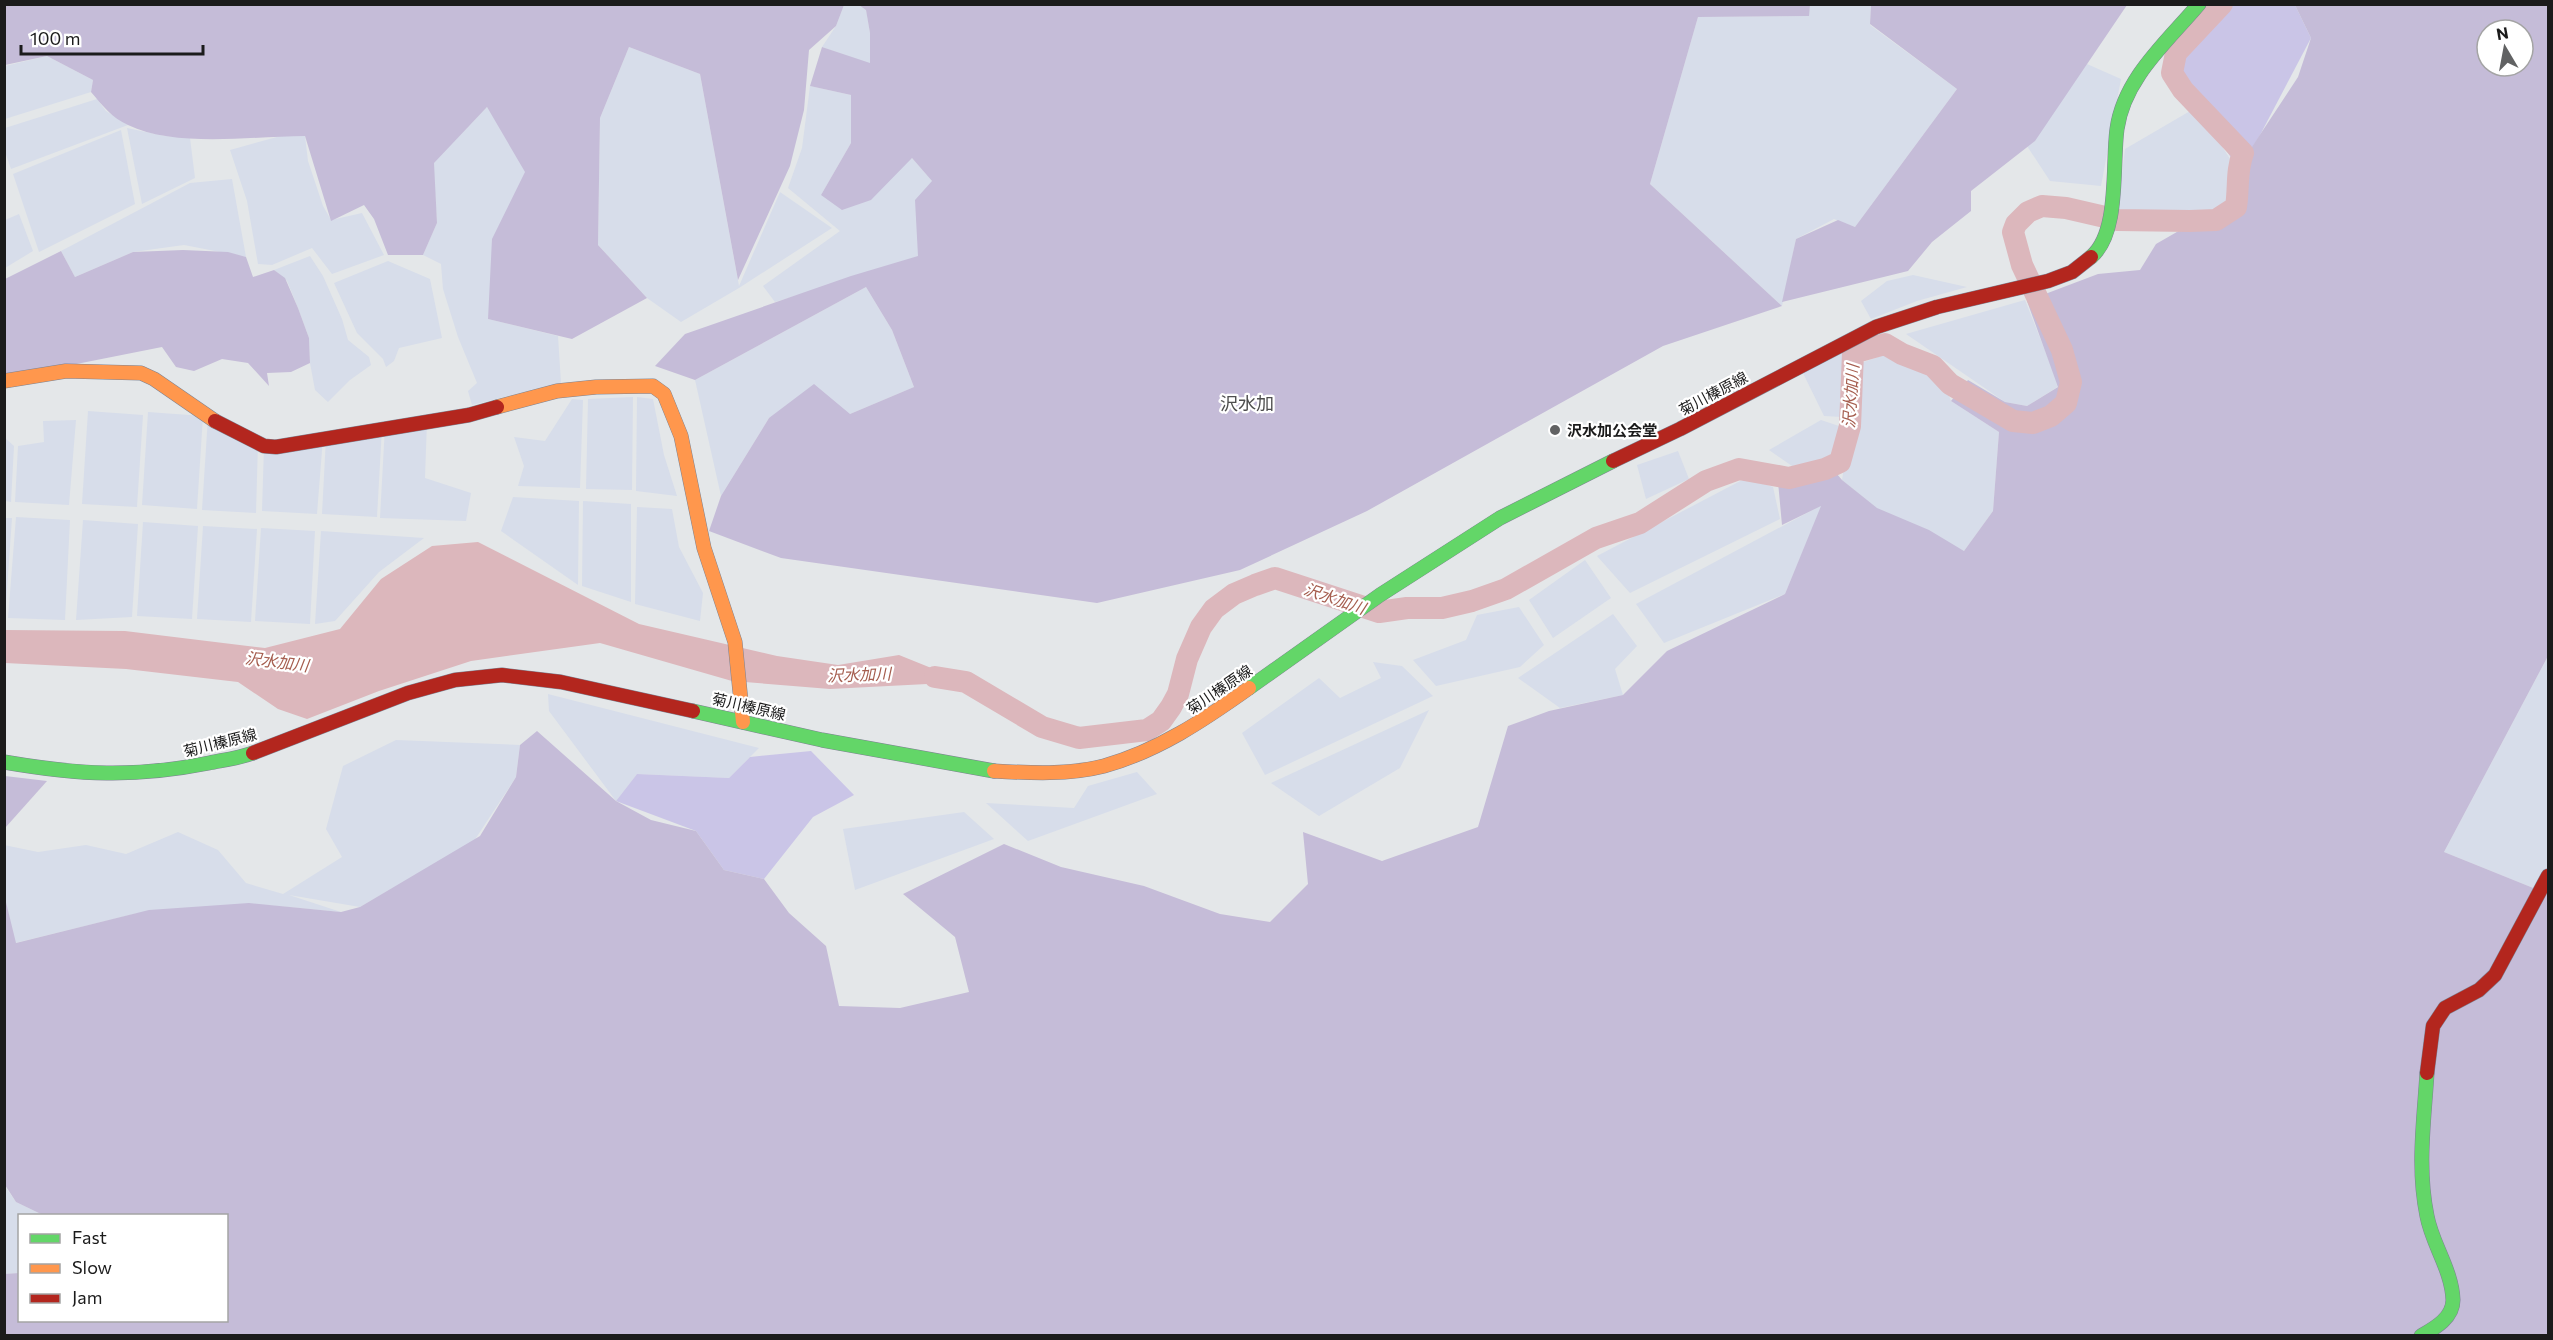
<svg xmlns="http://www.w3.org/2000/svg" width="2553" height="1340" viewBox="0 0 2553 1340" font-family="Commissioner,'Noto Sans JP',sans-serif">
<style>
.farmland{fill:#d7ddea}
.grass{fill:#cac5e7}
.forest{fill:#c5bcd8;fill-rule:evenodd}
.water{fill:#dcb7bc}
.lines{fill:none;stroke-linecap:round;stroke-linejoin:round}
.river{stroke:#dcb7bc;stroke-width:22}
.fast-casing{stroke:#7d8392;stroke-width:15}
.slow-casing{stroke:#7d8392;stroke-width:15}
.jam-casing{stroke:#7d8392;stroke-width:15}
.fast{stroke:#63d668;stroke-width:14}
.slow{stroke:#ff974d;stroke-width:14}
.jam{stroke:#b3261e;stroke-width:14}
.poi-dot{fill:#616263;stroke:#fff;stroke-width:2}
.labels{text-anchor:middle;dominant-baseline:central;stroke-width:4.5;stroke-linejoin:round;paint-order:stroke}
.street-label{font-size:15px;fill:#1b1b1b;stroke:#fff}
.poi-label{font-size:15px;font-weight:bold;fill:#1b1b1b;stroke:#fff;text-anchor:start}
.water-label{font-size:16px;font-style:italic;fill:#a55d4e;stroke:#fff}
.quarter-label{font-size:18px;fill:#4e4e4e;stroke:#fff}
</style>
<rect width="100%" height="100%" fill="#e4e7e9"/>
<g class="farmland">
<polygon points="844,5 859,5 866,9 870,33 870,64 822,47 836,26"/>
<polygon points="1810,5 1871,5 1870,25 1957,89 1855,227 1834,219 1796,239 1782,306 1650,184 1698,17 1808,16"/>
<polygon points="629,47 700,74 739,286 780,192 832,228 739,288 681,322 647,298 598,245 600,118"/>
<polygon points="47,56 93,80 91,92 5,119 5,66"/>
<polygon points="2087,64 2121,79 2101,186 2050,181 2027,146"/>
<polygon points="810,86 851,95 851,143 821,195 912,158 932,181 923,258 775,302 763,286 840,231 788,188 802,148"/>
<polygon points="97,99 106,111 128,125 11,169 5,152 5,128"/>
<polygon points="487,107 531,175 488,319 558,336 561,383 472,405 468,391 477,383 458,337 443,289 441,264 423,255 437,223 433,163"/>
<polygon points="2197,107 2237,170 2227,213 2190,221 2127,219 2117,215 2125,149"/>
<polygon points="127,128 165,136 190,138 195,178 142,204"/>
<polygon points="121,130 135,204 39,252 13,174"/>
<polygon points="295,132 305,136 308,161 323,206 331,220 362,213 384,255 332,274 312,248 272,265 258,264 247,201 230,150"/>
<polygon points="232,179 246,257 184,245 133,252 75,277 61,251 190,183"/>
<polygon points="19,214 33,251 5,268 5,220"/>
<polygon points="310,256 323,276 342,319 348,340 369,357 371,365 350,380 328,402 315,390 310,363 309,338 298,308 287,281 274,270"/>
<polygon points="388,261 430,279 442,338 399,348 394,361 386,367 383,359 357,333 334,283"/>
<polygon points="1913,275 1967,287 1917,301 1871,319 1861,301 1887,281"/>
<polygon points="866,287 892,330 914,387 850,414 769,418 721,496 695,380"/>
<polygon points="2025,300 2059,386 2027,406 2005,402 1906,334"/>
<polygon points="1842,352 1842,417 1824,416 1802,371"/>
<polygon points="1887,354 1926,374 1947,391 1951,401 1999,432 1993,511 1964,551 1877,509 1842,480 1861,363"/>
<polygon points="633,397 632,490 586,489 588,399"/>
<polygon points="637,397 653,399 664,455 677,496 636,491"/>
<polygon points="572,399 583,400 580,488 518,486 524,466 514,437 545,441"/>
<polygon points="88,411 143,415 137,507 82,504"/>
<polygon points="148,412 203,416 197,509 142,505"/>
<polygon points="208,417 258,443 256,513 202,510"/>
<polygon points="76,420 69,505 15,502 18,446 44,442 43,421"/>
<polygon points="1821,420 1839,426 1836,450 1826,461 1792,466 1769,450"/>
<polygon points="427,421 425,478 471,493 466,521 380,518 385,426"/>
<polygon points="382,428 377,517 322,514 326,438"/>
<polygon points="4,437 14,446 11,502 5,501"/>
<polygon points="323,438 317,514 262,511 264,446"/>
<polygon points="1678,451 1689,479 1646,499 1637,465"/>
<polygon points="1746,478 1773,487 1780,519 1630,593 1597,556"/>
<polygon points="513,497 579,501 578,585 501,531"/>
<polygon points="583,501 631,504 631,602 582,586"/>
<polygon points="1822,505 1785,594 1664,643 1636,604"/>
<polygon points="637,507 672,509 679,547 703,593 700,621 635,604"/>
<polygon points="16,517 70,520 65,620 8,618"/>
<polygon points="4,518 12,518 5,618 4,618"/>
<polygon points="83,520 138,524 132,617 76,620"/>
<polygon points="143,522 198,526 192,619 137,616"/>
<polygon points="203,526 257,529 251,622 197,619"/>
<polygon points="261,528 315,531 310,624 255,621"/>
<polygon points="321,531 380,535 424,538 379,572 335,621 315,624"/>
<polygon points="1585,560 1611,598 1553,638 1529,600"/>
<polygon points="1519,607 1544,645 1520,667 1436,686 1413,660 1466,640 1477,615"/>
<polygon points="1613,614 1637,646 1615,669 1623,695 1560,708 1518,678"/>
<polygon points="2548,656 2548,894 2444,852"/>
<polygon points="1373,662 1402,666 1433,696 1265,775 1242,733 1319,678 1340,698 1381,678"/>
<polygon points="548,694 759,748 729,778 637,774 616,801 549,711"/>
<polygon points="1429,710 1400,768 1319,816 1271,783"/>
<polygon points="396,740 520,745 516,777 474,841 360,907 289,895 341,912 266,905 138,913 15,943 5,898 4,845 38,852 86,845 126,854 178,832 218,850 246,883 283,894 342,857 326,829 343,766"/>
<polygon points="1137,772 1157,794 1028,841 986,803 1074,808 1088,786"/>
<polygon points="964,812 994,839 855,890 843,829"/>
<polygon points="4,1185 16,1202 43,1215 20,1216 19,1273 5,1274"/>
</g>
<g class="grass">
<polygon points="2222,5 2295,5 2311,38 2259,137 2238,168 2183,86 2179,60"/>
<polygon points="811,751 854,795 813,817 764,879 724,870 696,831 616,801 637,774 729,778 750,757"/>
</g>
<g class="forest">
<path d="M 4,5 L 5,4 L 844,5 L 836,26 L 809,50 L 804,110 L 790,166 L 738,280 L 700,74 L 629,47 L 600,118 L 598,245 L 647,298 L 572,339 L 488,319 L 492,239 L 525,172 L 487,107 L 434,163 L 437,223 L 423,255 L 388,255 L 374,219 L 364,205 L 331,221 L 305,136 C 253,136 175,148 128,125 C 112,118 102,105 91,92 L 93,80 L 47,56 L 5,65 Z"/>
<polygon points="859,5 1810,5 1809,16 1698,17 1650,184 1782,306 1663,346 1367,511 1240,570 1097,603 781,558 709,531 721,496 769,418 814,384 850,414 914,387 892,330 866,287 695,380 655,366 685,334 851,276 918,256 915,200 932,181 912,158 871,200 842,210 821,195 851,143 851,95 810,86 822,47 870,63 870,33 866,10"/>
<polygon points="1871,5 2127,5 2035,141 1971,191 1971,211 1932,242 1908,271 1782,302 1796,239 1838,220 1855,227 1957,89 1870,24"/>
<path d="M 2295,5 L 2548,5 L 2548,656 L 2444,852 L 2548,894 L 2548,1335 L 5,1336 L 4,1274 L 19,1273 L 20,1320 L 226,1320 L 226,1216 L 43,1215 L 16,1202 L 5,1185 L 5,898 L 16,943 L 149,910 L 249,903 L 341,912 L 360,907 L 480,836 L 516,777 L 520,745 L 537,731 L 616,801 L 651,820 L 696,831 L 724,870 L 764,879 L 789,913 L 826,946 L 839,1006 L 900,1008 L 969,992 L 955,937 L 903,894 L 1004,844 L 1061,867 L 1144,886 L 1220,914 L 1270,922 L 1308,884 L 1303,832 L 1382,861 L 1478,827 L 1508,726 L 1549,711 L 1623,695 L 1667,651 L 1785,594 L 1821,506 L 1782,525 L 1777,471 L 1826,461 L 1842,480 L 1877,508 L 1929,530 L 1964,551 L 1993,511 L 1999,432 L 1951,401 L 1968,380 L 2005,402 L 2027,406 L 2058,387 L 2027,301 L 2098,274 L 2140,270 L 2156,244 L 2189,225 L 2227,216 L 2238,168 L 2298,77 L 2311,38 ZM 2487,30 L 2523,30 L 2523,66 L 2487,66 Z"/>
<polygon points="183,250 228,252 246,257 253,277 274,270 285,278 298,308 309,338 310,363 291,372 267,373 269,386 248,363 222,359 194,371 176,367 162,347 21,375 5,375 5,279 61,251 75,277 133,252"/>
<polygon points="5,776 47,781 5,828 4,777"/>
</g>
<polygon class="water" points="478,542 639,624 777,656 838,665 899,655 966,682 830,689 732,681 600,643 471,661 379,691 307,719 278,709 238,682 126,669 5,663 5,630 125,631 265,648 340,629 381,579 432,546"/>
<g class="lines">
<path class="river" d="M 935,677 L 966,682 L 1042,727 L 1079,738 L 1147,730 L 1161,721 L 1171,707 L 1178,694 L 1187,659 L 1201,627 L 1214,609 L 1234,594 L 1255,585 L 1275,578 L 1379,612 L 1407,608 L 1442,608 L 1472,601 L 1506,589 L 1596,538 L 1640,523 L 1706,481 L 1739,469 L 1789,478 L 1825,469 L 1840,462 L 1850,426 L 1853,353 L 1885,344 L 1902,354 L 1933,366 L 1950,384 L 2013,421 L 2033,423 L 2051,416 L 2066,403 L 2071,382 L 2062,350 L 2022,265 L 2013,232 L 2016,224 L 2028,212 L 2042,206 L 2066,208 L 2118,220 L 2190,221 L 2216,220 L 2236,207 C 2239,188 2236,171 2243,153 L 2183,90 L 2172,73 L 2176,53 L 2222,4"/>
<g class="fast-casing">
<g id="fast">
<path d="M 2091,257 C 2120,233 2112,165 2117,129 C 2124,78 2167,42 2199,4"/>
<polyline points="1249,688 1380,595 1500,518 1613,461"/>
<polyline points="693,711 822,740 994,771"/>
<path d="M 4,762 C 80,775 133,778 209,763 C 224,760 239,758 253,753"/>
<path d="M 2421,1336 C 2435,1328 2453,1318 2453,1300 C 2452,1270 2432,1244 2427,1216 C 2417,1168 2424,1121 2427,1073"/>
</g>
</g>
<g class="slow-casing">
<g id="slow">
<polyline points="4,381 66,371 141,373 154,379 215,421"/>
<polyline points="497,407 557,391 596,387 653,386 664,394 681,436 704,548 735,642 743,722"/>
<path d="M 994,771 C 1030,773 1069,775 1104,766 C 1158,751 1204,720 1249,688"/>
</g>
</g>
<g class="jam-casing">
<g id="jam">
<polyline points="215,421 264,446 276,447 469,415 497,407"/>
<polyline points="1613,461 1680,429 1876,327 1937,307 2048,281 2072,272 2091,257"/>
<polyline points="253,753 408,693 455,680 502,675 561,682 693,711"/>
<polyline points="2427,1073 2433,1026 2445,1008 2479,990 2495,975 2548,876"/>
</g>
</g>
<use href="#fast" class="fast"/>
<use href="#slow" class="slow"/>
<use href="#jam" class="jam"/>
</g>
<circle class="poi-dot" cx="1555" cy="430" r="6"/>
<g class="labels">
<g class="street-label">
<text transform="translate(1713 393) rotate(-28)">菊川榛原線</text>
<text transform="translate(1219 689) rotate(-34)">菊川榛原線</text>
<text transform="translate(749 706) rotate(13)">菊川榛原線</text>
<text transform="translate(220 742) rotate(-14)">菊川榛原線</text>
</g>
<g class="poi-label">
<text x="1567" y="430">沢水加公会堂</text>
</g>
<g class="water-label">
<text transform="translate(1850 396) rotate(-86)">沢水加川</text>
<text transform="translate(1335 598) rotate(19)">沢水加川</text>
<text transform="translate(277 661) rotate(7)">沢水加川</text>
<text transform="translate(859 674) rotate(-2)">沢水加川</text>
</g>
<g class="quarter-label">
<text x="1247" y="403">沢水加</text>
</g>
</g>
<rect width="2553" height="1340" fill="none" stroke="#1b1b1b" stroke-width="12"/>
<rect x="18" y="1214" width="210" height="108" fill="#ffffff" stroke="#a4a4a4" stroke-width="1.5"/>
<rect x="30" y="1234" width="30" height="9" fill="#63d668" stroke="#a4a4a4" stroke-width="1.5"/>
<text x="72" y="1244" font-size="18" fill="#1b1b1b">Fast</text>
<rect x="30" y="1264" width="30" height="9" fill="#ff974d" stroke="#a4a4a4" stroke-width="1.5"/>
<text x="72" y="1274" font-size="18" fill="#1b1b1b">Slow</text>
<rect x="30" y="1294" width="30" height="9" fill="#b3261e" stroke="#a4a4a4" stroke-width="1.5"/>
<text x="72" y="1304" font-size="18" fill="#1b1b1b">Jam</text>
<g transform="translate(2505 48) rotate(350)"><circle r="28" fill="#ffffff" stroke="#a4a4a4" stroke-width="1.5"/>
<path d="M0-4.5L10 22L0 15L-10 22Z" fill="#616263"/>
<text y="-9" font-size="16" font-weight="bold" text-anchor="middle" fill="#1b1b1b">N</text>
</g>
<path d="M21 45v9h182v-9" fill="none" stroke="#1b1b1b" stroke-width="3"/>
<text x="30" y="45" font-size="18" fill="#1b1b1b" stroke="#ffffff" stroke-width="4.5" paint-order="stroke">100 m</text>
</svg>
